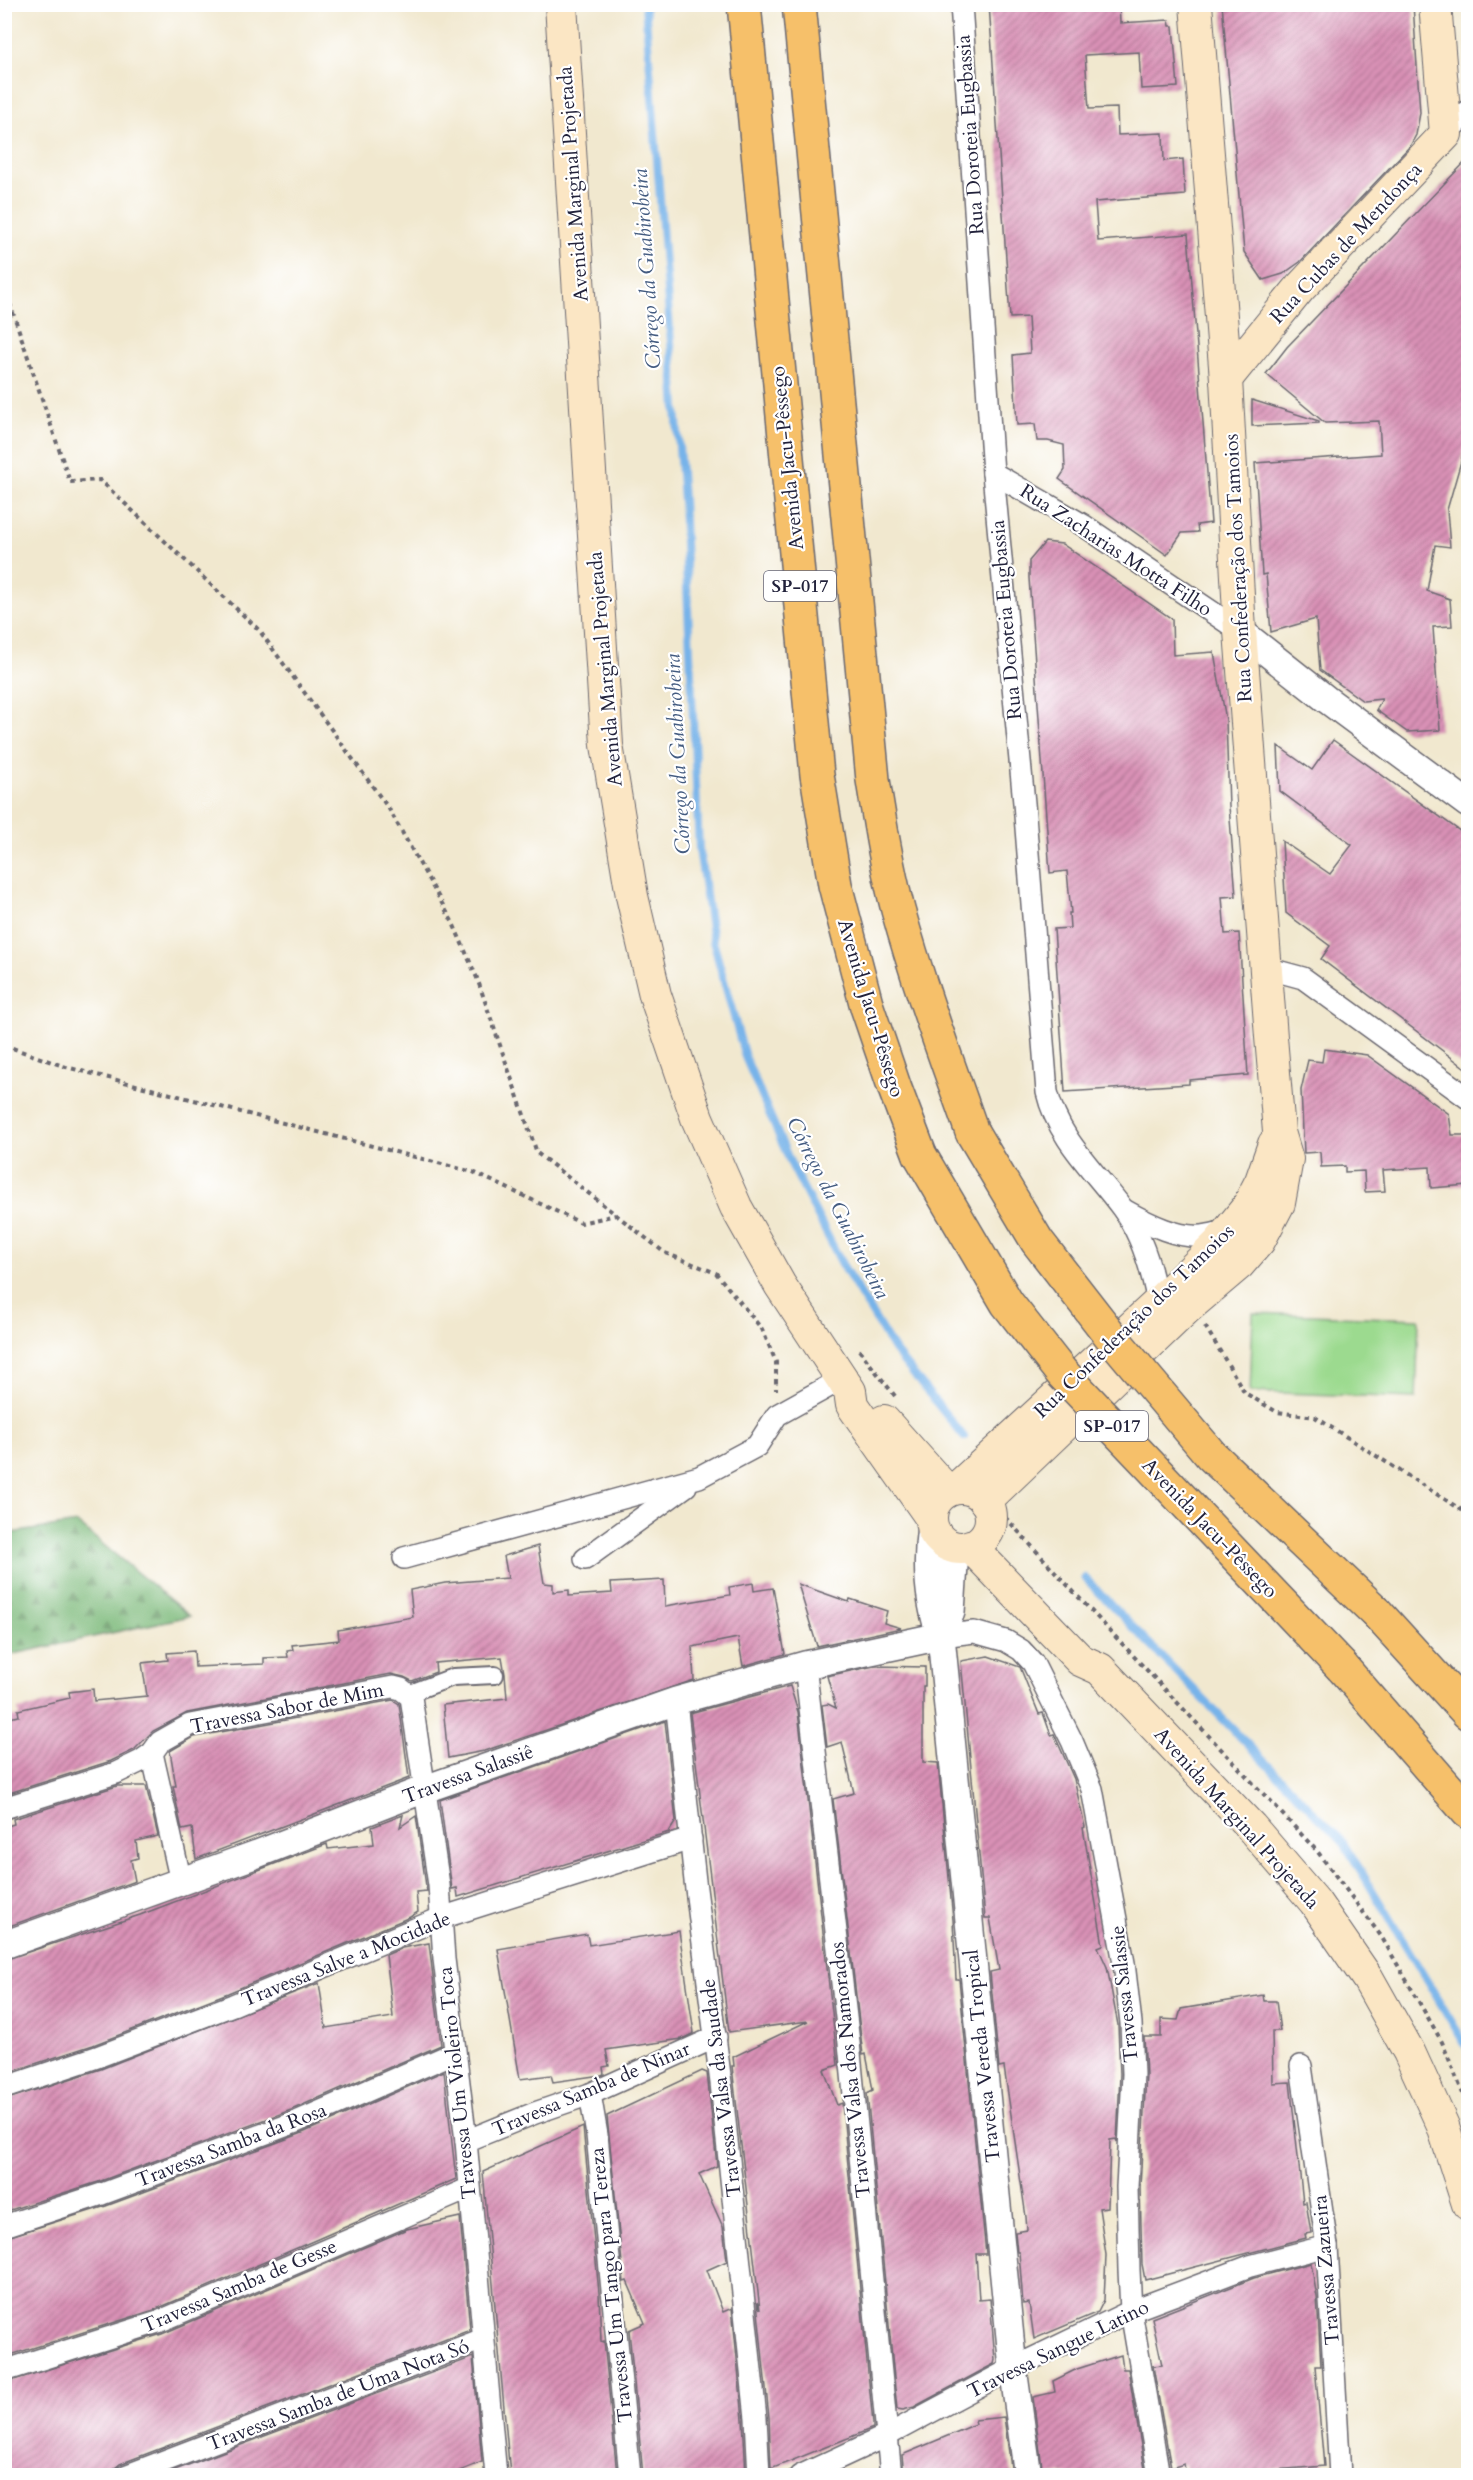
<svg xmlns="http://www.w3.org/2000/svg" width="1473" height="2480" viewBox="0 0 1473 2480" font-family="Cardo,serif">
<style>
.forest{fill:url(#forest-firs);stroke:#506e5a;stroke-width:1.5}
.pitch{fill:#9cda8f;stroke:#5f7e65;stroke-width:1.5}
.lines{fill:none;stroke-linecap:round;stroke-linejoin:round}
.stream{stroke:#77b3e9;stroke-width:8}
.building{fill:url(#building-hatch)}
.pedestrian-casing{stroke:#6a676f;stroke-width:20}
.minor-casing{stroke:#6a676f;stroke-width:24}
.tertiary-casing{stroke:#6a676f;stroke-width:30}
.secondary-casing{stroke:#6a676f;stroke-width:34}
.trunk-casing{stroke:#6a676f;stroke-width:36}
.path{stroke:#6a676f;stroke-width:4;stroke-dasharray:4.5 4.5;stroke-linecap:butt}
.pedestrian{stroke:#fff;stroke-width:16}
.minor{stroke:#fff;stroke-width:21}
.tertiary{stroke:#fff;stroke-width:27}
.secondary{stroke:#fbe6c4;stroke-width:32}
.trunk{stroke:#f6c06b;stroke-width:33}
.trunk-bridge-casing{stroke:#6a676f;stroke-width:36;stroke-linecap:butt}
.trunk-bridge{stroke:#f6c06b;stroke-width:33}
.labels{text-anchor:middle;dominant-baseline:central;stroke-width:4.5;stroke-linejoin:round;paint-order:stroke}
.shield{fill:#fff;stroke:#646476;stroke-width:1.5}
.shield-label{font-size:18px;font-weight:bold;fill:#22223b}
.street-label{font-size:20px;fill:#22223b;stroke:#fff}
.water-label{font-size:21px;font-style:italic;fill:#445c81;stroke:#fff}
</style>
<defs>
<pattern id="forest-firs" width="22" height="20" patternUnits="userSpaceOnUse" patternTransform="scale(1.5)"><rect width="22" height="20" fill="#7dba7a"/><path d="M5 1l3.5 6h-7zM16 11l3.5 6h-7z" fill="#669765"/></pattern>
<pattern id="building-hatch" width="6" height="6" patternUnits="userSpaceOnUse" patternTransform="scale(1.5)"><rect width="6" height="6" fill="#d991b6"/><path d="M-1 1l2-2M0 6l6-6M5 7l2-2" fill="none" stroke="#b07695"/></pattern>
</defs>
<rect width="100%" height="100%" fill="#fff"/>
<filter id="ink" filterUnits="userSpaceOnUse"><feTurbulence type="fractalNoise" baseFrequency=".0167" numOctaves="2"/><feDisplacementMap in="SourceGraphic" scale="12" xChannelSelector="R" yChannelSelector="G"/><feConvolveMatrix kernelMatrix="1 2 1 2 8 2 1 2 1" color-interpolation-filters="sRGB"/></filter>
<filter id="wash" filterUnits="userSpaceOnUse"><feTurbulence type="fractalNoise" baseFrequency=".008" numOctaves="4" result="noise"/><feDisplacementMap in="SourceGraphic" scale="24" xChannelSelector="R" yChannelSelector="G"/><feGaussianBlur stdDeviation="1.35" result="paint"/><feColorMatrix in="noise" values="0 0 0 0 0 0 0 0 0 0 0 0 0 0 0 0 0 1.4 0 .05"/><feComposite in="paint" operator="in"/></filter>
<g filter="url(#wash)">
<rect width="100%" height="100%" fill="#f1e8cf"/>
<polygon class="forest" points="77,1523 190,1616 5,1656 5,1534"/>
<polygon class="pitch" points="1253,1313 1419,1319 1416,1398 1250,1392"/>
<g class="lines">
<g class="stream">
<polyline points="645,4 683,499 699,849 713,941 745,1057 791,1164 842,1264 894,1350 964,1437"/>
<polyline points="1085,1578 1344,1843 1468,2049"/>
</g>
</g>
<g id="blocks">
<g class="building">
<polygon points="989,4 1119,4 1120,23 1169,20 1170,26 1173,26 1178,87 1141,89 1139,52 1085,55 1089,109 1117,108 1118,135 1163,133 1164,161 1183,159 1185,195 1095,202 1098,241 1188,234 1211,523 1197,525 1198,532 1182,533 1167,555 1059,479 1065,470 1064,445 1048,441 1037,441 1035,424 1017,425 1013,355 1030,353 1028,317 1010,318"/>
<polygon points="1222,4 1413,4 1420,113 1416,135 1410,146 1300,262 1283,274 1263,280 1244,252"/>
<polygon points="1468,159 1468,437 1447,510 1450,547 1435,545 1427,591 1450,599 1452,626 1433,627 1440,730 1407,732 1376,710 1382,699 1363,701 1320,670 1316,619 1271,632 1266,574 1262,575 1255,463 1381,454 1379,421 1325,423 1266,374 1287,347"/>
<polygon points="1252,400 1319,421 1319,423 1252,426"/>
<polygon points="1045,542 1062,544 1172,619 1173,655 1214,652 1226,720 1229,806 1236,896 1222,897 1225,934 1239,933 1248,1075 1189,1080 1189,1084 1065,1092 1054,929 1070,928 1069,913 1071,913 1067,871 1050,873 1029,578 1029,561"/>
<polygon points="1333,740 1468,837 1468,1070 1321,959 1330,946 1286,913 1282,841 1330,874 1352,845 1280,791 1278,746 1312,770"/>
<polygon points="1324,1049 1367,1055 1449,1114 1452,1135 1468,1135 1468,1185 1431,1188 1430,1167 1383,1170 1385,1191 1365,1192 1364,1171 1345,1172 1345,1166 1321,1167 1320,1152 1304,1153 1301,1090 1308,1060 1322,1062"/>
<polygon points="538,1546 544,1583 553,1584 553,1592 569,1590 569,1596 612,1593 611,1583 664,1580 665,1606 730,1595 729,1587 753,1583 754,1591 773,1588 785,1654 743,1666 738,1638 692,1647 694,1680 484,1751 448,1758 443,1705 507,1698 505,1674 502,1657 435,1663 436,1672 412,1681 404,1677 391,1674 187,1713 153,1731 134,1750 111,1761 9,1793 4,1766 4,1719 19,1716 18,1710 70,1698 69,1692 93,1689 94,1701 147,1696 142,1663 168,1660 167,1653 194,1651 195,1667 264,1664 264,1658 288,1657 287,1651 293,1650 292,1645 339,1640 338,1630 413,1617 410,1590 445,1583 508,1578 504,1556"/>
<polygon points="798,1584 849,1602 850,1599 887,1611 884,1623 901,1628 817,1646"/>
<polygon points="988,1656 1020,1667 1039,1714 1043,1713 1051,1735 1054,1734 1074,1779 1085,1827 1083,1828 1103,1945 1098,1947 1107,1967 1118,2025 1120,2074 1117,2142 1116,2139 1110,2140 1108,2207 1099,2208 1106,2255 1104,2300 1098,2312 1034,2339 1029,2303 1023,2304 1019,2252 1017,2252 1015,2232 1027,2230 1026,2217 1004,2067 999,2068 990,1972 999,1970 990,1918 985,1918 961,1661"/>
<polygon points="874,1666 925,1667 925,1686 923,1686 923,1762 938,1763 953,1920 956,1979 959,1979 986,2254 976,2254 979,2300 990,2299 995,2360 994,2364 914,2407 903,2410 897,2409 867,2093 873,2090 866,2054 863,2055 833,1799 854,1793 842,1742 827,1747 822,1705 828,1704 836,1708 827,1676"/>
<polygon points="790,1686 798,1712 838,2065 824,2070 837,2105 842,2103 873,2424 873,2428 771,2469 769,2417 757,2302 760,2310 732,2066 734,2066 733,2057 808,2021 729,2032 690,1713"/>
<polygon points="393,1700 399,1704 409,1778 196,1859 192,1828 182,1830 173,1786 176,1786 170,1751 194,1737"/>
<polygon points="665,1721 676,1821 669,1832 458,1897 457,1888 452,1889 440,1800"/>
<polygon points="117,1786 146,1786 158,1836 136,1841 138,1858 131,1860 135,1881 4,1928 4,1827 14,1824 13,1819"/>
<polygon points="403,1815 400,1827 416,1816 426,1886 427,1891 416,1892 418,1912 410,1917 228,1993 93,2045 4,2074 4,1960 140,1915 327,1844 328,1849 374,1844 372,1827"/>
<polygon points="679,1931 694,2033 682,2039 606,2050 609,2066 603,2067 604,2074 601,2075 553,2082 551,2075 520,2079 498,1949 587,1934 589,1945"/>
<polygon points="429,1943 441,2045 291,2110 98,2182 4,2212 4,2100 101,2069 319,1983 326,2028 393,2017 386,1955 402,1948"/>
<polygon points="1263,1995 1264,2001 1276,2001 1280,2031 1272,2031 1273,2083 1290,2082 1303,2203 1306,2202 1311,2233 1305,2234 1306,2238 1145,2280 1142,2264 1140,2187 1146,2075 1144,2037 1161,2037 1161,2019 1178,2020 1181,2009"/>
<polygon points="444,2071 456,2179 154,2310 4,2357 4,2238 106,2206 300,2134"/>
<polygon points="702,2071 707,2073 717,2166 699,2174 723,2227 727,2261 707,2270 723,2312 732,2308 743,2419 746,2475 643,2475 629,2330 645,2323 627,2281 624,2282 607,2116"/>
<polygon points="583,2127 599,2293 601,2342 604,2341 617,2475 510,2475 483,2172"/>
<polygon points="460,2217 470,2330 120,2464 115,2468 112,2475 4,2475 4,2383 162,2334 407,2229"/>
<polygon points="1311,2263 1317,2297 1321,2366 1315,2366 1324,2466 1264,2471 1265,2475 1186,2475 1184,2464 1171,2468 1153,2366 1162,2365 1152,2318 1254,2278"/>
<polygon points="1121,2355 1123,2369 1128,2369 1146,2475 1043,2475 1033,2397 1055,2392 1053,2381 1077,2369"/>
<polygon points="473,2357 482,2462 450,2475 162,2475"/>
<polygon points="1004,2417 1012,2475 904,2475 902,2455 976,2424 975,2420"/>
</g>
</g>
</g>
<g filter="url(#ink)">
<use href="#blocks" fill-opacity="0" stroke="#6a676f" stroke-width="1.5"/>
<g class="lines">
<g class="pedestrian-casing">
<polyline id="pedestrian" points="408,1694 453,1677 495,1675"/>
</g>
<g class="minor-casing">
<g id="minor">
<path d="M 961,4 L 993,473 L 1024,803 L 1047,1092 C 1058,1139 1094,1170 1122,1208 C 1142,1235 1152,1270 1158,1303"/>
<polyline points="1446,134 1468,111"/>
<polyline points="993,473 1083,525 1240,631"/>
<polyline points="1266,968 1303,978 1468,1098"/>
<path d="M 1124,1210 C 1147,1223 1181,1241 1208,1235 C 1216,1234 1223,1231 1231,1228"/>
<polyline points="404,1558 699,1477 757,1446 777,1415 842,1379"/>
<polyline points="585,1559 686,1486"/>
<polyline points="941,1636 974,1632 1006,1641 1021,1650 1033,1663 1072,1741 1092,1789 1124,1963 1131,2023 1133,2074 1127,2187 1129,2270 1131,2311 1159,2476"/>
<polyline points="805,1665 849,2043 891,2476"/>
<polyline points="676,1701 695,1881 721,2083 756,2418 759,2476"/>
<polyline points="152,1753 181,1882"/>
<polyline points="4,1808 116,1773 141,1761 152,1753 160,1742 190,1725 393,1687 401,1689 411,1697 439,1885 444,1959 466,2141 496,2476"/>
<polyline points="1301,2066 1327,2246 1340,2476"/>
<polyline points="4,2088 97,2057 233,2005 441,1918 691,1839"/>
<polyline points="590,2094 597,2135 630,2476"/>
<polyline points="466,2141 535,2113 590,2094 716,2037"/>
<polyline points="4,2226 102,2194 296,2122 454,2053"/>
<polyline points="4,2371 158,2322 468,2189"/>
<polyline points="125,2476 483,2339"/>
<polyline points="800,2476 886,2436 1013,2368 1131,2311 1250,2266 1327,2246"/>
</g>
</g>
<g class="tertiary-casing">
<g id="tertiary">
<polyline points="1240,631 1326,699 1468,804"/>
<path d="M 931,1525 C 926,1563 927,1599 941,1636 L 1013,2368 L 1028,2476"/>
<polyline points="941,1636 951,1612 954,1565 960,1547"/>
<polyline points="4,1945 257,1854 425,1789 676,1701 805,1665 941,1636"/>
</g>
</g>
<g class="secondary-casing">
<g id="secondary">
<polyline points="561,4 607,745 632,896 655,995 697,1118 736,1207 780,1285 850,1391 852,1405 930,1516"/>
<polyline points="1226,379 1300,288 1446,134 1435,4"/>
<polyline points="884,1421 947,1491"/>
<polyline points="957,1488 1158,1303 1218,1244 1247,1208 1261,1181 1274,1144"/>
<circle cx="961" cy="1518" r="30"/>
<polyline points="985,1501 1187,1308 1239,1264 1259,1241 1279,1203 1287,1159 1279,1132 1271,1037 1240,631 1226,379 1196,4"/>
<polyline points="970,1546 1080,1660 1100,1669 1251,1827 1315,1902 1368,1979 1409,2052 1443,2126 1468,2204"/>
</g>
</g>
<g class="trunk-casing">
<g id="trunk">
<polyline points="744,4 817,775 835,885 867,1007 895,1089 920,1155"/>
<path d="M 799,4 L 873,780 C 880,824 887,868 898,910 C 919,986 946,1058 972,1132"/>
<polyline points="1376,1612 1468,1713"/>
<polyline points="1342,1667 1468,1812"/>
</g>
</g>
<g class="path">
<polyline points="4,286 70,482 100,480 259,630 389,809 453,923 477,978 537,1153 665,1253 716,1273 762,1329 776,1362 776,1390"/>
<polyline points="4,1045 66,1067 473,1172 581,1223 616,1215"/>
<polyline points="1205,1326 1245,1393 1277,1412 1315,1417 1468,1514"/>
<polyline points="859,1350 895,1396"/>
<polyline points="1005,1517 1095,1615 1317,1851 1381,1936 1442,2042 1468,2106"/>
</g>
<use href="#pedestrian" class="pedestrian"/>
<use href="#minor" class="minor"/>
<use href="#tertiary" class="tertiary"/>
<use href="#secondary" class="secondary"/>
<use href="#trunk" class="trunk"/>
<g class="trunk-bridge-casing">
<g id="trunk-bridge">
<polyline points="972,1132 1037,1241 1114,1340 1211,1455 1376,1612"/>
<polyline points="920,1155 1007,1303 1062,1373 1342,1667"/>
</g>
</g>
<use href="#trunk-bridge" class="trunk-bridge"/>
</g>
</g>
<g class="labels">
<g class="shield">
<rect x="764" y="571" width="72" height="30" rx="4.5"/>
<rect x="1076" y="1411" width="72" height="30" rx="4.5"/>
</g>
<g class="shield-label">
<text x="800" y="586">SP-017</text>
<text x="1112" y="1426">SP-017</text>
</g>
<g class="street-label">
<text transform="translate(970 135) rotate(-94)">Rua Doroteia Eugbassia</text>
<text transform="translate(573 184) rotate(-94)">Avenida Marginal Projetada</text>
<text transform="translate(1346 243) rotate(-47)">Rua Cubas de Mendonça</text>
<text transform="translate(787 458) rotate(-96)">Avenida Jacu-Pêssego</text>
<text transform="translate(1116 550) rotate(33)">Rua Zacharias Motta Filho</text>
<text transform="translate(1238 568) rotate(-93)">Rua Confederação dos Tamoios</text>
<text transform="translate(1006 620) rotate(-95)">Rua Doroteia Eugbassia</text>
<text transform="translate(605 669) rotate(-95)">Avenida Marginal Projetada</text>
<text transform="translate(871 1008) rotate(73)">Avenida Jacu-Pêssego</text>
<text transform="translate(1134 1321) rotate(-44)">Rua Confederação dos Tamoios</text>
<text transform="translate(1210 1528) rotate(46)">Avenida Jacu-Pêssego</text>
<text transform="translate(287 1708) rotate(-11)">Travessa Sabor de Mim</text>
<text transform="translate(468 1774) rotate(-20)">Travessa Salassiê</text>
<text transform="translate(1237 1818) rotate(48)">Avenida Marginal Projetada</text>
<text transform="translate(346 1959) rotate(-22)">Travessa Salve a Mocidade</text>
<text transform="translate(1124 1994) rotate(-96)">Travessa Salassie</text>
<text transform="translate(982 2056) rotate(-96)">Travessa Vereda Tropical</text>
<text transform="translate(850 2070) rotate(-96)">Travessa Valsa dos Namorados</text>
<text transform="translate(457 2083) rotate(-96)">Travessa Um Violeiro Toca</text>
<text transform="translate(721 2088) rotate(-97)">Travessa Valsa da Saudade</text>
<text transform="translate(591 2089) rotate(-23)">Travessa Samba de Ninar</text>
<text transform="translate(231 2145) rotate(-21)">Travessa Samba da Rosa</text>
<text transform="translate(1326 2270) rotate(-95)">Travessa Zazueira</text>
<text transform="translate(611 2285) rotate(-96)">Travessa Um Tango para Tereza</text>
<text transform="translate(239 2286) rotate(-23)">Travessa Samba de Gesse</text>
<text transform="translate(1058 2349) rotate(-26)">Travessa Sangue Latino</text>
<text transform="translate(338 2395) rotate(-21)">Travessa Samba de Uma Nota Só</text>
</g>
<g class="water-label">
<text transform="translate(647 269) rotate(-94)">Córrego da Guabirobeira</text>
<text transform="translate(678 754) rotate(-93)">Córrego da Guabirobeira</text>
<text transform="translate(838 1208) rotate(63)">Córrego da Guabirobeira</text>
</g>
</g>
<rect width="1473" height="2480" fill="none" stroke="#fff" stroke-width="24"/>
</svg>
